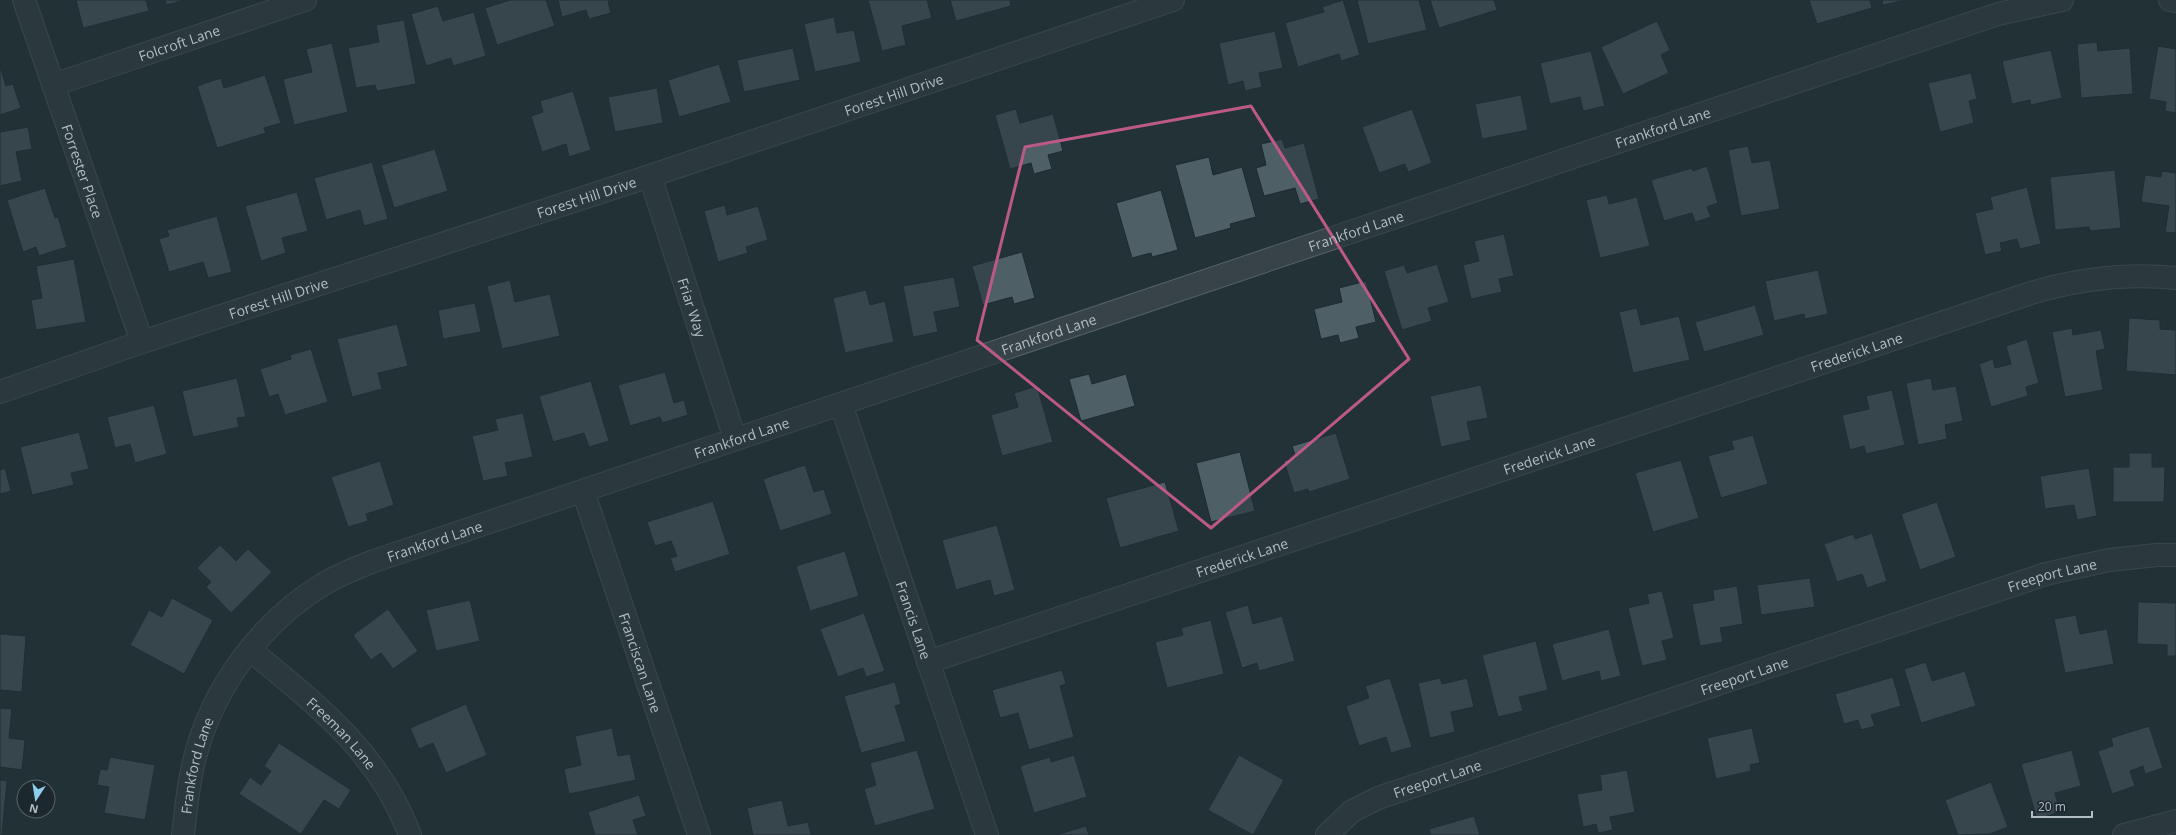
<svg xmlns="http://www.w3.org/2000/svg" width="2176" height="835" viewBox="0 0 2176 835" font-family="'Open Sans',sans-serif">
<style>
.building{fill:#4f5f66;stroke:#1e2a2f}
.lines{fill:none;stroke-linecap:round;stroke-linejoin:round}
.minor-casing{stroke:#556166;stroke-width:24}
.minor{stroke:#374348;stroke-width:22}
.marked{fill:none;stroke:#bc5a85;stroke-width:3;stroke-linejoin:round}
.labels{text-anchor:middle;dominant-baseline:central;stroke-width:3;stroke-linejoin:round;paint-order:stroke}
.street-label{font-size:14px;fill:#b2bec4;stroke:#1c282d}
</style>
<rect width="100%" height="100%" fill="#233237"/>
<g class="building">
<polygon points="76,0 146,0 149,11 83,28"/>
<polygon points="165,0 185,0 166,5"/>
<polygon points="510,0 546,0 555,26 497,45 485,8"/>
<polygon points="558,0 614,0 608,2 611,13 589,19 586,10 562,17"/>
<polygon points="868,0 927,0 932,18 902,26 906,45 882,51"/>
<polygon points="950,0 1010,0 1011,6 956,21"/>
<polygon points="1343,0 1360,55 1341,61 1339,54 1298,67 1285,23 1324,12 1322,7"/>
<polygon points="1357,0 1419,0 1427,30 1368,44"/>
<polygon points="1430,0 1494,0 1497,10 1439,28"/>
<polygon points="1809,0 1870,0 1872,8 1817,24"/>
<polygon points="1882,0 1907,0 1883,5"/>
<polygon points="438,6 443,21 474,12 486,56 453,66 451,58 426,66 411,14"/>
<polygon points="834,17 837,33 854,30 861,62 815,72 804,24"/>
<polygon points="404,20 416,84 377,91 375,85 356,88 348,48 379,42 376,25"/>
<polygon points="1657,21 1670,50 1661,55 1669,73 1623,94 1601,47"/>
<polygon points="1275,31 1283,68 1259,73 1262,87 1245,91 1243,81 1228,85 1219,43"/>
<polygon points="2097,42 2098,51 2130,48 2133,94 2081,98 2077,44"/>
<polygon points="332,43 348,112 294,125 283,79 312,72 306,49"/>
<polygon points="2158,46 2176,49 2176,113 2165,111 2166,102 2149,99"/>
<polygon points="793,48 800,80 744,92 737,60"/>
<polygon points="2051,50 2062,98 2031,105 2030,100 2012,104 2002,61"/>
<polygon points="1591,51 1605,106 1583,111 1580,97 1550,104 1540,63"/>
<polygon points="719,64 731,102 679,117 668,80"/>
<polygon points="0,66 6,86 13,84 21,108 0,115"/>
<polygon points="1971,73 1977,99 1969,101 1974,123 1940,132 1928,83"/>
<polygon points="265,75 281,123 264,128 266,133 217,148 197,86 221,78 224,88"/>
<polygon points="657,88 663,123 615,132 608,97"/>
<polygon points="573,91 591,150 569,157 566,144 542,152 531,116 543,112 540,101"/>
<polygon points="1521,95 1528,130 1482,139 1475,104"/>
<polygon points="1016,109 1020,123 1053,114 1063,151 1048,155 1052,169 1034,174 1031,163 1010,169 995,115"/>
<polygon points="1412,109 1432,163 1408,172 1405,164 1379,173 1362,127"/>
<polygon points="28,127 32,149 16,152 22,181 0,186 0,132"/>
<polygon points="1282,139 1285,148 1304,143 1319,199 1300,204 1295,188 1264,196 1256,168 1266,165 1261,144"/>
<polygon points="1748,146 1752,163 1770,160 1780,209 1741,216 1728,150"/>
<polygon points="435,149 448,191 394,208 381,165"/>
<polygon points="1209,157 1213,175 1242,167 1256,217 1230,224 1231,228 1195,238 1175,165"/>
<polygon points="372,162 388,219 364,226 360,210 326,220 314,178"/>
<polygon points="1707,166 1718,203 1707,207 1711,217 1695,222 1692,213 1664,221 1651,180 1692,168 1693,171"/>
<polygon points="2115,170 2121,228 2090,231 2089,227 2055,230 2050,177"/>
<polygon points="2162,171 2176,173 2176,233 2165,232 2169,206 2141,202 2145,175 2161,177"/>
<polygon points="2027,187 2041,244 2020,249 2017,239 2000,243 2002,251 1985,255 1975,213 1993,209 1990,197"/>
<polygon points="45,188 55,218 58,217 67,247 39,256 36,247 23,252 7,200"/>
<polygon points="1161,190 1178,250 1152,257 1151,253 1132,258 1116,203"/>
<polygon points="297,192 308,231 282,238 286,253 261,261 245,206"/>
<polygon points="1607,195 1609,204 1637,197 1650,246 1600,258 1586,200"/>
<polygon points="725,205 727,215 758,206 768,240 746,247 748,253 718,262 704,211"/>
<polygon points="217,216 232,272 208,278 203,262 169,272 159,239 169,236 167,230"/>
<polygon points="1504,234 1514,276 1499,279 1502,292 1471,299 1463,265 1479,261 1474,241"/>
<polygon points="1022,252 1035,298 1014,304 1012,297 983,305 972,266"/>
<polygon points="74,259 86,322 36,330 31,300 42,298 36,266"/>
<polygon points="1437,264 1449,302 1428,308 1432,321 1402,330 1384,271 1404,265 1407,273"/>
<polygon points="1818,270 1828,314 1805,319 1804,314 1774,321 1765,281"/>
<polygon points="954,277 960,307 934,312 938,332 913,337 903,286"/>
<polygon points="510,280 515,302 550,294 560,336 502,349 487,286"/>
<polygon points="1366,281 1376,322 1356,327 1359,338 1340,343 1338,335 1321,339 1314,309 1342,302 1339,288"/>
<polygon points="866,290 870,305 885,301 894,342 845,353 833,298"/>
<polygon points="475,303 481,332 443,339 438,310"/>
<polygon points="1755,305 1764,335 1704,352 1695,322"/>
<polygon points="1637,308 1641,325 1679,316 1690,360 1633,373 1619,312"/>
<polygon points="2129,318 2160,320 2160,329 2176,330 2176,375 2126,371"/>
<polygon points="397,324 408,366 378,373 382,389 352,397 337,339"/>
<polygon points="2072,328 2073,335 2101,330 2105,349 2096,351 2103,390 2065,397 2052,332"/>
<polygon points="2027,339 2039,383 2026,387 2028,396 1991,407 1979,364 1993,359 1995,368 2011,364 2006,346"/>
<polygon points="311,349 328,402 285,415 278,394 269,397 260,369 291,359 290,355"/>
<polygon points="665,372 674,403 684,400 688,415 662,423 660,417 630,426 618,385"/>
<polygon points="1089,374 1092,384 1126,374 1135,406 1081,421 1069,379"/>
<polygon points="237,378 246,417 237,418 239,427 193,437 182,391"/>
<polygon points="1931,378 1933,390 1956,386 1963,421 1945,425 1947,439 1918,445 1906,383"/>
<polygon points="591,381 609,441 589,447 584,433 553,442 539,396"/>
<polygon points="1481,385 1488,418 1467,422 1471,440 1441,447 1430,396"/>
<polygon points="1037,386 1053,442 1002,456 991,415 1018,407 1014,393"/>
<polygon points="1892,390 1905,445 1866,454 1864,446 1850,450 1842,415 1869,409 1866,396"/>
<polygon points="154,405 167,454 135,463 130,444 115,448 107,417"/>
<polygon points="523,413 533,457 505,463 508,476 483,481 472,436 498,430 495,419"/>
<polygon points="79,432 89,469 71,473 74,485 32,495 20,447"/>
<polygon points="1336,433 1350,479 1309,492 1308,489 1294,493 1284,461 1296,458 1292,446"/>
<polygon points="1753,435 1768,484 1721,498 1708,456 1734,449 1731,441"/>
<polygon points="1240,452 1255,511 1211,522 1196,463"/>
<polygon points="2129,453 2152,453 2152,467 2165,467 2164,502 2113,502 2113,467 2129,467"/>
<polygon points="1681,460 1699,518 1653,532 1635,473"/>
<polygon points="380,461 394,505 366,514 368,521 348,527 331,477"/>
<polygon points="805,465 814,492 824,489 832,514 780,531 763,479"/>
<polygon points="5,468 11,491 0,494 0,470"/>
<polygon points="2089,468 2097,516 2077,520 2074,505 2045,509 2040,476"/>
<polygon points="1165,482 1179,531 1120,548 1106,498"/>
<polygon points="713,501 730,554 675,572 670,558 677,556 671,541 655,546 647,522"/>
<polygon points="1937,502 1956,557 1920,570 1901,514"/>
<polygon points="997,525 1015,590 994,596 990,580 956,590 942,540"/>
<polygon points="1872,533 1887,581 1867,588 1862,574 1837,582 1824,544 1853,534 1855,539"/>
<polygon points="220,545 236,561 248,549 272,572 231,613 206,587 211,582 197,568"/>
<polygon points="845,551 859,596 810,611 796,566"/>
<polygon points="1810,578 1815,607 1761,615 1757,585"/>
<polygon points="1737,586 1743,624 1720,628 1723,642 1700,646 1692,604 1714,600 1713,590"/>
<polygon points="1662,591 1674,638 1662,641 1667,660 1642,666 1628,608 1649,603 1647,594"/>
<polygon points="172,598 213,620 184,674 130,645 149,610 162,617"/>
<polygon points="470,600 480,641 436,651 426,610"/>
<polygon points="2138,602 2176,603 2176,656 2167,656 2167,645 2137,644"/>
<polygon points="1248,605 1253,624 1282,616 1295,661 1259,671 1257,663 1242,668 1225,612"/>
<polygon points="388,609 418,651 393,669 381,653 371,660 353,635"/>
<polygon points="864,613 885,671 866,677 863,668 838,677 820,629"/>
<polygon points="2076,615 2080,634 2107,629 2114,664 2065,673 2054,619"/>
<polygon points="1211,620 1224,674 1167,688 1155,642 1183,635 1181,628"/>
<polygon points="1609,629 1621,676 1601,681 1599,671 1562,681 1552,644"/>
<polygon points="0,634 26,636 22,692 0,690"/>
<polygon points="1536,641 1548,690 1519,697 1523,711 1498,717 1482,655"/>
<polygon points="1926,662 1932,681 1965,671 1976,706 1921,723 1904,669"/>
<polygon points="1062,670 1066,684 1060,686 1074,737 1029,750 1018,713 1000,718 992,690"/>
<polygon points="1893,677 1901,706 1871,715 1875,726 1861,730 1858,720 1844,724 1835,694"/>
<polygon points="1390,678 1412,747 1391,753 1386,737 1359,746 1346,706 1369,698 1365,686"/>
<polygon points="1440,678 1442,684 1467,678 1474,707 1451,712 1455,732 1430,738 1418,683"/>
<polygon points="895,682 901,704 895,706 906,741 861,753 844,696"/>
<polygon points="466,704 487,755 446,773 433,743 419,749 410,728"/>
<polygon points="0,708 12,709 9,738 25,740 22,770 0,767"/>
<polygon points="2149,726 2163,768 2145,774 2143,766 2130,771 2135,786 2112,794 2098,751 2113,746 2111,738"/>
<polygon points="612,728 618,756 630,754 636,780 569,794 564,769 581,765 575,736"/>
<polygon points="1752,728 1760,763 1750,765 1751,771 1716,779 1707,738"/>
<polygon points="279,743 351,790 339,809 324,800 301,834 239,794 250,777 261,785 271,771 264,766"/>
<polygon points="917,750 935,809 875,826 864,789 876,785 870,763"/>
<polygon points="2072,750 2081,786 2055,793 2060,812 2037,819 2021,764"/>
<polygon points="1074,755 1087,797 1034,813 1020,766 1050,757 1051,762"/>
<polygon points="1239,755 1284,780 1253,835 1208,810"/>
<polygon points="110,757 155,765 145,820 104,813 109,787 97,785 100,769 107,770"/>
<polygon points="1627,770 1635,812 1610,817 1613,830 1598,833 1596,824 1583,827 1577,794 1602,790 1600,775"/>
<polygon points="0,780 7,781 2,835 0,835"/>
<polygon points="1991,782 2008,827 1990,834 1958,835 1945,800"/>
<polygon points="639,795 646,816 633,820 638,835 595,835 588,812"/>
<polygon points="782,800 788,826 808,822 811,835 753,835 747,808"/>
<polygon points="1474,816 1480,835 1431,835 1429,829"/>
<polygon points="1086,826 1089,835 1056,835"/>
</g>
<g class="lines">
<g class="minor-casing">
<g id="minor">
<path id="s1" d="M 24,0 L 142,342"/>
<polyline points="2170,0 2176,1"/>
<path id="s2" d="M 53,85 L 305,0"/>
<path id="s3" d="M 650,176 L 735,439"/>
<path id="s4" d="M 0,392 L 142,342 L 650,176 L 1173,0"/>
<path id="s5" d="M 841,404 L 987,835"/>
<path id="s6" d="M 583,491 L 699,835"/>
<path id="s7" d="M 250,650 C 316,704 379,752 410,835"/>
<path id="s8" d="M 928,662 L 2028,294 C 2077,279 2125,273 2176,278"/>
<path id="s9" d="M 183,835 C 186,809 188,783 195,757 C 213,688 260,623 322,585 C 338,575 356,568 374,561 L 1998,14 L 2062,0"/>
<path id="s10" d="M 1327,835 L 1352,811 L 1378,798 L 2046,574 L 2109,560 L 2157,555 L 2176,555"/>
<polyline points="2124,835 2176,821"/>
</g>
</g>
<use href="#minor" class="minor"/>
</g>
<path d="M0 0H2176V835H0ZM 1251,106 L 1409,359 L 1211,528 L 977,340 L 1025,147 Z" fill="#233237" fill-opacity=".55" fill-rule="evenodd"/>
<path class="marked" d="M 1251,106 L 1409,359 L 1211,528 L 977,340 L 1025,147 Z"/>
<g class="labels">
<g class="street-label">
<text stroke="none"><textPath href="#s2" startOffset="133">Folcroft Lane</textPath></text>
<text stroke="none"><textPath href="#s4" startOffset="942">Forest Hill Drive</textPath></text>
<text stroke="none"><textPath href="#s9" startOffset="1715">Frankford Lane</textPath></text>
<text stroke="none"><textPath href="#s1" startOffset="181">Forrester Place</textPath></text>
<text stroke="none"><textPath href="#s4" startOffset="618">Forest Hill Drive</textPath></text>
<text stroke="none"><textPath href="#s9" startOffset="1391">Frankford Lane</textPath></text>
<text stroke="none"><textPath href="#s4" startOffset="294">Forest Hill Drive</textPath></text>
<text stroke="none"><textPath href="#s3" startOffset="138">Friar Way</textPath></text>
<text stroke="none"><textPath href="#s9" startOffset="1067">Frankford Lane</textPath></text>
<text stroke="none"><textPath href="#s8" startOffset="979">Frederick Lane</textPath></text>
<text stroke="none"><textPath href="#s9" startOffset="743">Frankford Lane</textPath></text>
<text stroke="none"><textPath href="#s8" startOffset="655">Frederick Lane</textPath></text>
<text stroke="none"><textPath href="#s9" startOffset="419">Frankford Lane</textPath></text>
<text stroke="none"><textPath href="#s8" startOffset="331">Frederick Lane</textPath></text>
<text stroke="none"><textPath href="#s10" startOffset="774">Freeport Lane</textPath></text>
<text stroke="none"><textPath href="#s5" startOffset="228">Francis Lane</textPath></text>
<text stroke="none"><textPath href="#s6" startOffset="181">Franciscan Lane</textPath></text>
<text stroke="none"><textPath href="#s10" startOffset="450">Freeport Lane</textPath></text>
<text stroke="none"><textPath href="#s7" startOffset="124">Freeman Lane</textPath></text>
<text stroke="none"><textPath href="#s9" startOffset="71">Frankford Lane</textPath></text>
<text stroke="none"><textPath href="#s10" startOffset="126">Freeport Lane</textPath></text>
</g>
</g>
<g transform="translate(36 799) rotate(192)"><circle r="19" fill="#1c282d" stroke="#586469"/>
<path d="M0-3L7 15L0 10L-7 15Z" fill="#8dceee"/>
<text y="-6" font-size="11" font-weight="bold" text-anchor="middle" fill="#b2bec4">N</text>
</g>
<path d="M2032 811v6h60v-6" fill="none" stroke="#b2bec4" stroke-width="2"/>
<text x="2038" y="811" font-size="12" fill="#b2bec4" stroke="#1c282d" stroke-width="3" paint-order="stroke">20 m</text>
</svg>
